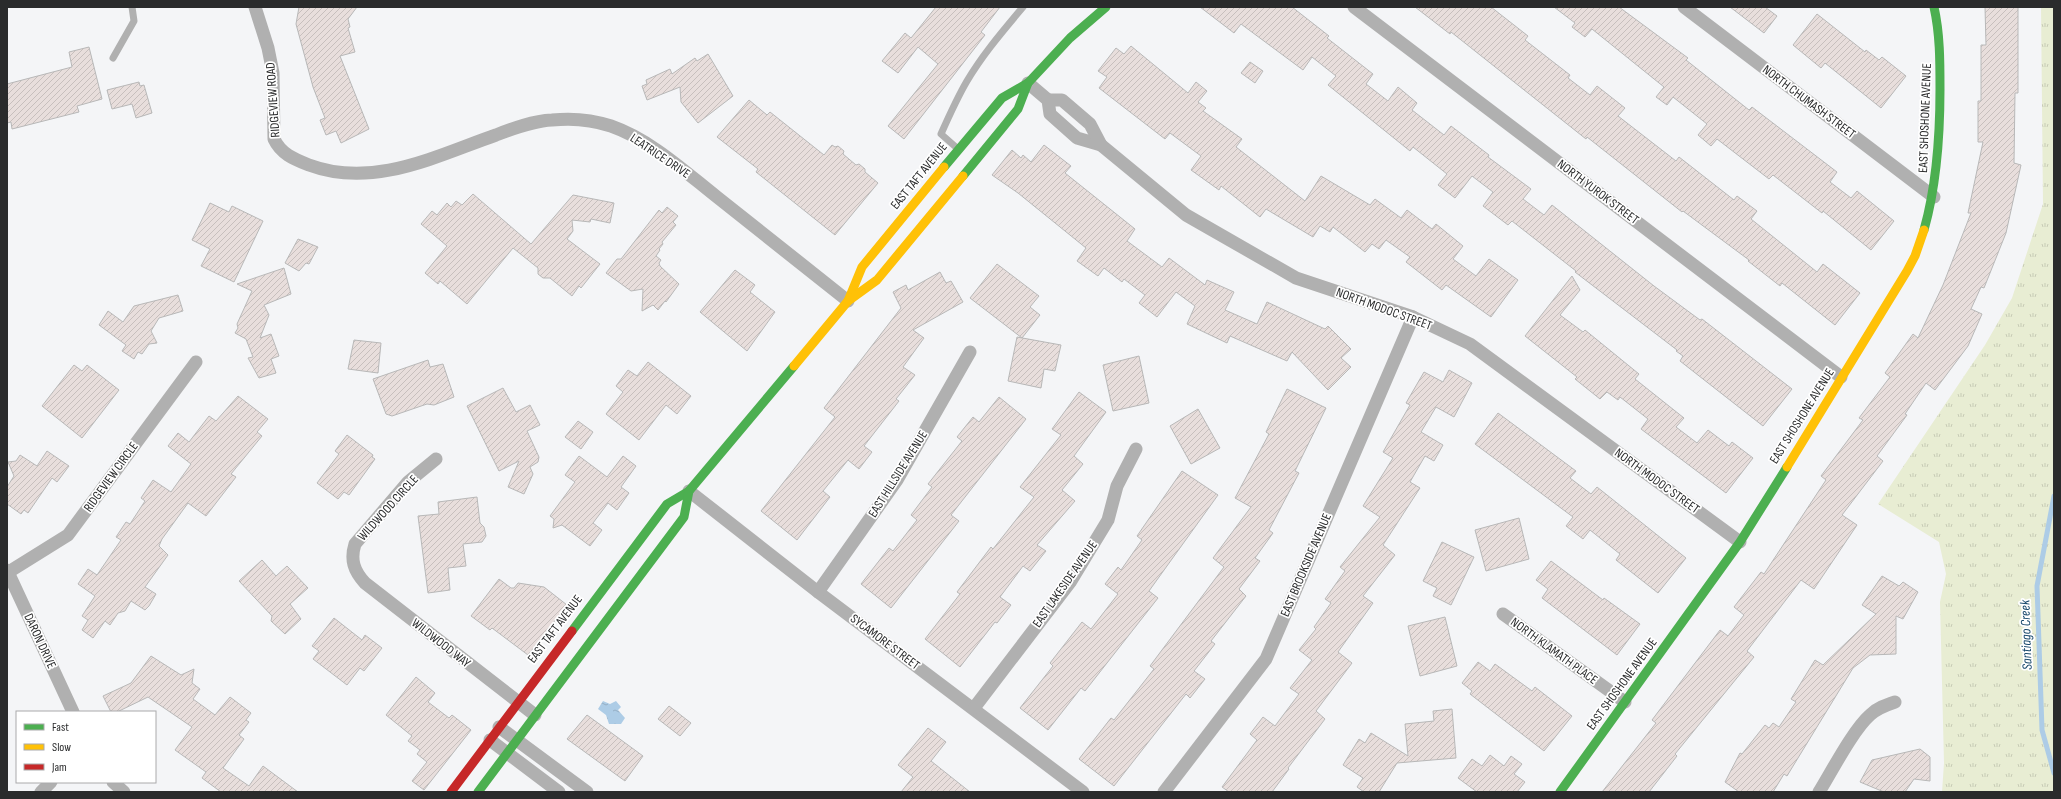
<svg xmlns="http://www.w3.org/2000/svg" width="2061" height="799" viewBox="0 0 2061 799" font-family="'Sofia Sans Condensed',sans-serif">
<style>
.grass{fill:url(#grass-tufts)}
.water{fill:url(#water-ripples)}
.lines{fill:none;stroke-linecap:round;stroke-linejoin:round}
.stream{stroke:#adcce6;stroke-width:5}
.building{fill:url(#building-hatch);stroke:#b8b8b8}
.lane{stroke:#b0b0b0;stroke-width:7}
.street{stroke:#b0b0b0;stroke-width:13}
.fast{stroke:#4caf50;stroke-width:9}
.slow{stroke:#ffc107;stroke-width:9}
.jam{stroke:#c62828;stroke-width:9}
.labels{text-anchor:middle;dominant-baseline:central;stroke-width:3.5;stroke-linejoin:round;paint-order:stroke}
.street-label{font-size:13px;fill:#2a2b2c;stroke:#fff}
.water-label{font-size:14px;font-style:italic;fill:#16476a;stroke:#fff}
</style>
<defs>
<pattern id="grass-tufts" width="24" height="20" patternUnits="userSpaceOnUse"><rect width="24" height="20" fill="#e8edd3"/><path d="M3 7l-1-3M5 7V3M7 7l1-3M15 17l-1-3M17 17v-4M19 17l1-3" fill="none" stroke="#c7cbb5"/></pattern>
<pattern id="water-ripples" width="26" height="14" patternUnits="userSpaceOnUse"><rect width="26" height="14" fill="#adcce6"/><path d="M2 4q2-2 4 0t4 0M15 11q2-2 4 0t4 0" fill="none" stroke="#95afc5"/></pattern>
<pattern id="building-hatch" width="6" height="6" patternUnits="userSpaceOnUse"><rect width="6" height="6" fill="#e8dedc"/><path d="M-1 1l2-2M0 6l6-6M5 7l2-2" fill="none" stroke="#c7bfbd"/></pattern>
</defs>
<rect width="100%" height="100%" fill="#f4f5f7"/>
<polygon class="grass" points="2041,7 2054,7 2054,792 1942,792 1944,763 1940,602 1946,574 1939,542 1878,504 1985,345 2012,298 2043,204"/>
<polygon class="water" points="603,701 610,704 616,701 621,707 618,710 625,718 621,724 609,724 606,715 598,709"/>
<g class="lines">
<polyline class="stream" points="2054,496 2037,586 2042,730 2054,773"/>
</g>
<g class="building">
<polygon points="299,7 357,7 348,19 350,27 348,28 355,52 340,56 369,129 341,143 336,131 326,135 320,120 325,118 313,87 296,24"/>
<polygon points="936,7 1000,7 981,32 985,35 904,139 888,126 938,64 918,47 898,73 882,61 905,33 911,38"/>
<polygon points="1200,7 1292,7 1329,36 1327,38 1373,74 1366,84 1388,101 1398,87 1417,103 1412,110 1444,135 1451,126 1489,155 1488,157 1531,189 1523,199 1544,215 1552,205 1654,286 1700,320 1702,319 1792,389 1763,426 1680,361 1683,356 1676,351 1677,350 1575,272 1576,271 1512,221 1508,225 1483,206 1493,192 1472,176 1455,198 1438,185 1447,174 1413,147 1410,151 1328,85 1336,76 1312,57 1303,70 1241,24 1234,33"/>
<polygon points="1415,7 1491,7 1528,36 1525,40 1570,75 1568,78 1590,95 1597,86 1625,108 1618,116 1676,161 1679,157 1734,200 1737,196 1757,211 1751,219 1817,272 1823,264 1860,293 1835,325 1782,283 1780,286 1748,261 1749,260 1683,211 1682,212 1587,137 1586,139 1451,32 1450,34"/>
<polygon points="1554,7 1619,7 1688,58 1686,60 1749,110 1752,107 1837,172 1830,182 1851,198 1857,191 1894,221 1871,250 1823,211 1822,213 1773,175 1769,179 1717,139 1711,146 1698,135 1707,124 1673,97 1667,105 1656,97 1664,87 1592,29 1585,37 1572,27 1575,23"/>
<polygon points="1730,7 1765,7 1777,16 1764,33"/>
<polygon points="1985,7 2018,7 2018,93 2015,93 2014,163 2021,165 2006,233 1984,288 1981,287 1971,309 1982,314 1968,346 1935,390 1926,383 1905,414 1907,415 1877,456 1883,461 1842,515 1857,525 1814,589 1801,580 1747,651 1754,657 1675,754 1677,756 1649,792 1602,792 1656,723 1652,720 1720,630 1728,636 1744,615 1734,607 1761,572 1764,574 1826,480 1821,476 1863,420 1859,418 1890,377 1885,373 1913,334 1918,338 1943,285 1971,213 1968,213 1983,142 1978,142 1978,101 1981,101 1981,45 1986,45"/>
<polygon points="1817,14 1865,52 1866,50 1879,60 1882,57 1906,76 1881,108 1825,63 1821,68 1793,45"/>
<polygon points="1131,46 1188,93 1196,82 1207,91 1198,102 1206,108 1203,111 1242,139 1236,147 1305,201 1321,176 1370,205 1375,199 1401,218 1407,210 1432,229 1436,224 1463,246 1453,259 1476,276 1489,259 1518,280 1491,317 1446,285 1442,290 1406,262 1410,257 1386,240 1379,249 1372,244 1365,252 1333,227 1330,232 1320,226 1313,237 1266,209 1260,217 1221,186 1219,190 1191,170 1201,156 1170,133 1165,139 1099,88 1107,77 1098,71 1116,48 1124,54"/>
<polygon points="89,47 102,99 77,106 79,112 12,129 11,122 7,123 7,84 72,67 69,52"/>
<polygon points="708,54 733,96 698,123 681,102 680,87 647,100 642,86 647,84 646,80 670,69 672,74 695,58 697,61"/>
<polygon points="1250,62 1263,71 1255,83 1241,73"/>
<polygon points="139,82 140,86 144,85 152,113 136,118 132,104 112,109 107,90"/>
<polygon points="749,100 767,115 770,112 824,155 832,145 835,147 838,146 844,151 843,154 856,165 859,164 865,169 865,172 878,183 835,235 756,172 758,169 717,137"/>
<polygon points="1044,145 1071,166 1065,173 1135,229 1127,241 1162,267 1169,258 1205,285 1207,280 1234,292 1225,310 1257,324 1267,302 1325,329 1328,326 1351,349 1341,358 1351,367 1328,390 1292,352 1287,361 1230,336 1227,343 1187,324 1195,306 1176,292 1157,317 1139,303 1145,295 1124,279 1122,282 1104,268 1098,276 1077,261 1086,248 1018,193 992,175 1012,150 1021,158 1023,155 1031,162"/>
<polygon points="473,194 531,244 573,195 614,203 610,223 591,219 590,222 572,220 573,231 567,239 600,264 581,288 579,286 572,296 550,278 543,278 538,274 538,268 513,248 467,304 440,281 438,284 425,273 447,246 421,224 432,211 437,215 447,203 451,207 456,201 462,205"/>
<polygon points="210,203 229,212 232,206 263,221 234,282 201,266 210,249 192,240"/>
<polygon points="667,207 678,216 673,222 676,225 662,242 663,244 659,249 660,250 656,256 661,260 659,263 660,266 679,284 666,302 665,301 658,310 653,305 642,311 643,289 631,291 606,273 617,259 621,259 659,210 662,213"/>
<polygon points="298,239 318,247 309,264 306,263 299,271 285,263"/>
<polygon points="997,264 1039,296 1030,307 1040,315 1022,338 970,298"/>
<polygon points="284,268 291,294 264,305 269,315 260,338 271,334 279,356 271,359 276,373 259,378 248,358 253,357 246,339 235,333 238,328 237,324 252,291 237,284"/>
<polygon points="735,270 755,285 750,292 775,312 747,351 700,312"/>
<polygon points="940,272 946,283 951,281 963,302 913,330 924,338 903,367 915,375 896,399 899,401 864,446 872,452 859,469 848,460 823,491 830,497 797,540 761,511 835,417 824,408 901,308 893,292 906,285 908,290"/>
<polygon points="1572,276 1580,290 1560,315 1583,332 1585,330 1639,374 1635,379 1684,418 1676,427 1697,443 1708,430 1729,446 1732,442 1753,458 1726,493 1641,429 1648,419 1620,397 1618,400 1607,392 1600,399 1575,379 1577,377 1525,336"/>
<polygon points="178,295 183,311 159,318 151,331 157,343 149,344 142,354 138,352 134,359 122,351 126,345 99,325 108,311 123,322 134,306"/>
<polygon points="1017,337 1061,345 1055,371 1044,369 1041,388 1008,381"/>
<polygon points="354,340 381,343 378,373 348,369"/>
<polygon points="1139,356 1149,403 1113,411 1103,365"/>
<polygon points="428,360 430,367 443,364 454,397 434,405 427,404 392,416 386,414 373,379"/>
<polygon points="648,362 691,396 677,414 666,405 639,440 606,414 623,392 616,386 628,370 637,376"/>
<polygon points="74,365 82,371 87,365 119,390 82,438 42,406"/>
<polygon points="1449,370 1472,383 1454,417 1436,407 1421,432 1443,445 1434,461 1425,456 1410,482 1420,488 1383,545 1395,555 1363,596 1373,603 1338,652 1352,663 1316,711 1325,719 1288,768 1289,769 1272,792 1229,792 1222,787 1257,740 1250,734 1263,717 1275,726 1299,694 1290,688 1312,660 1299,650 1316,629 1314,627 1331,603 1325,599 1345,571 1340,567 1380,517 1363,506 1393,458 1383,452 1410,405 1406,403 1424,372 1443,382"/>
<polygon points="503,388 516,412 530,405 540,425 527,431 539,457 538,462 530,467 533,474 524,494 508,487 519,461 499,471 467,406"/>
<polygon points="1287,389 1326,408 1295,471 1299,473 1269,530 1273,533 1255,558 1260,561 1239,589 1246,596 1211,641 1215,644 1194,671 1205,679 1190,698 1186,694 1114,786 1079,759 1111,718 1114,720 1154,669 1150,666 1224,567 1213,558 1251,507 1235,498 1269,434 1266,432"/>
<polygon points="1079,392 1106,412 1074,456 1083,464 1062,490 1075,501 1037,545 1046,551 1030,571 1023,566 1000,597 1011,605 997,623 995,622 960,667 925,639 960,594 957,592 991,547 993,549 1034,497 1020,487 1061,435 1052,429"/>
<polygon points="238,396 268,419 257,432 262,436 231,474 236,477 206,516 188,503 162,539 159,546 168,555 145,587 156,594 149,606 145,610 131,601 125,611 118,613 110,625 105,621 93,638 82,630 88,620 82,616 95,596 78,584 88,569 97,575 121,540 116,537 126,522 130,524 145,501 141,498 153,480 171,492 191,464 168,446 178,433 189,442 209,416 216,421"/>
<polygon points="999,397 1026,419 951,515 959,521 891,608 861,584 889,548 893,551 917,520 911,515 932,487 928,484 962,441 957,437 973,417 979,422"/>
<polygon points="1198,409 1220,448 1191,464 1170,426"/>
<polygon points="1498,413 1576,471 1570,478 1591,494 1597,487 1686,558 1658,593 1616,560 1620,554 1590,530 1583,539 1566,526 1573,517 1475,444"/>
<polygon points="578,421 593,432 581,449 565,437"/>
<polygon points="347,435 373,455 372,457 375,459 349,495 344,492 338,499 317,483 339,454 335,451"/>
<polygon points="47,451 69,466 57,482 52,478 28,513 24,510 21,514 7,504 7,487 14,476 8,462 16,461 20,455 37,466"/>
<polygon points="579,456 607,477 623,456 636,466 621,487 629,493 617,510 608,503 593,523 602,530 590,546 562,525 553,528 554,519 550,516 575,482 565,475"/>
<polygon points="1182,471 1218,495 1149,591 1158,598 1085,691 1081,688 1048,730 1020,708 1053,666 1050,663 1082,622 1091,629 1118,594 1105,584 1118,567 1121,570 1142,540 1137,536"/>
<polygon points="477,497 480,523 484,527 486,536 482,542 463,544 466,566 448,568 450,590 428,593 418,516 439,514 438,502"/>
<polygon points="1519,518 1529,559 1486,571 1475,530"/>
<polygon points="1442,542 1474,557 1451,605 1433,596 1437,588 1423,581"/>
<polygon points="262,560 276,576 287,566 308,588 290,604 301,619 285,634 271,621 272,616 239,581"/>
<polygon points="1551,561 1603,600 1604,598 1640,624 1617,655 1542,598 1548,589 1536,580"/>
<polygon points="1882,576 1899,586 1903,582 1918,592 1903,619 1896,616 1896,654 1870,655 1853,668 1787,776 1784,774 1773,792 1739,792 1725,782 1740,753 1742,754 1765,725 1769,728 1773,723 1779,727 1796,702 1791,699 1815,660 1823,665 1876,614 1862,605"/>
<polygon points="499,579 511,588 514,588 518,583 544,587 567,605 528,655 492,628 490,630 471,616"/>
<polygon points="1445,617 1457,666 1420,676 1408,626"/>
<polygon points="334,618 362,640 365,635 382,648 364,671 360,668 347,685 313,659 319,651 312,646"/>
<polygon points="151,656 181,675 194,669 192,683 200,689 193,699 215,715 230,697 251,713 246,720 249,722 239,735 244,739 223,768 249,786 263,766 298,792 221,792 202,778 206,772 175,750 192,727 148,697 117,712 111,712 103,696 131,683"/>
<polygon points="1478,662 1490,671 1495,664 1532,691 1535,687 1572,716 1544,751 1470,694 1472,691 1462,683"/>
<polygon points="416,677 435,693 428,702 449,718 452,715 471,730 424,790 412,781 427,762 417,754 420,750 408,741 412,736 386,715"/>
<polygon points="669,706 691,723 680,736 658,719"/>
<polygon points="1452,709 1456,758 1397,763 1379,792 1364,792 1357,787 1363,778 1343,765 1359,739 1365,743 1371,733 1408,756 1405,724 1434,721 1433,711"/>
<polygon points="587,715 643,756 625,781 567,739"/>
<polygon points="928,728 946,742 931,761 970,792 901,792 913,777 898,765"/>
<polygon points="1920,749 1930,757 1930,781 1914,779 1905,792 1884,792 1860,782 1872,760"/>
<polygon points="1490,755 1504,766 1511,756 1522,764 1514,774 1525,782 1517,792 1477,792 1458,778 1472,759 1482,766"/>
</g>
<g class="lines">
<g class="lane">
<polyline points="113,58 134,21 132,7"/>
<path d="M 958,149 L 941,134 C 949,116 957,98 967,81 C 983,54 1003,31 1023,7"/>
</g>
<g class="street">
<path d="M 255,7 L 268,48 L 273,73 L 274,139 C 281,154 294,159 309,165 C 373,189 436,156 496,135 C 514,128 533,121 552,120 C 571,118 593,120 611,126 C 651,140 684,171 717,197 C 760,231 804,266 848,301"/>
<polyline points="1354,7 1841,377"/>
<polyline points="1684,7 1934,197"/>
<polyline points="1028,83 1048,100 1050,114 1077,138 1101,145 1186,215 1296,278 1413,317 1470,344 1740,542"/>
<polyline points="1048,100 1062,100 1090,124 1101,145"/>
<path d="M 436,459 L 408,482 L 355,544 C 350,560 354,571 365,583 L 535,715"/>
<polyline points="689,491 818,592 1083,792"/>
<polyline points="7,570 73,712"/>
<polyline points="7,573 68,535 196,362"/>
<polyline points="818,592 897,480 970,352"/>
<polyline points="1503,614 1625,702"/>
<polyline points="974,708 1071,581 1108,520 1117,486 1136,449"/>
<polyline points="499,727 587,792"/>
<polyline points="490,740 559,792"/>
<polyline points="113,782 124,792"/>
<polyline points="41,792 51,782"/>
<polyline points="1164,792 1266,659 1413,317"/>
<path d="M 1819,792 C 1832,771 1853,730 1870,715 C 1877,708 1886,705 1895,702"/>
</g>
<g class="fast">
<polyline points="944,167 1002,98 1028,83"/>
<polyline points="963,176 1018,109 1028,83 1070,38 1106,7"/>
<path d="M 1924,230 C 1937,184 1940,137 1940,89 C 1940,61 1940,34 1934,7"/>
<polyline points="572,631 667,504 689,491 794,366"/>
<polyline points="478,792 684,517 689,491"/>
<polyline points="1560,792 1740,542 1787,467"/>
</g>
<g class="slow">
<polyline points="848,301 862,267 944,167"/>
<polyline points="794,366 848,301 877,280 963,176"/>
<polyline points="1787,467 1907,271 1915,256 1924,230"/>
</g>
<polyline class="jam" points="451,792 572,631"/>
</g>
<g class="labels">
<g class="street-label">
<text transform="translate(273 100) rotate(-94)">RIDGEVIEW ROAD</text>
<text transform="translate(1809 102) rotate(37)">NORTH CHUMASH STREET</text>
<text transform="translate(1925 118) rotate(-88)">EAST SHOSHONE AVENUE</text>
<text transform="translate(660 156) rotate(34)">LEATRICE DRIVE</text>
<text transform="translate(919 176) rotate(-51)">EAST TAFT AVENUE</text>
<text transform="translate(1598 192) rotate(37)">NORTH YUROK STREET</text>
<text transform="translate(1384 309) rotate(20)">NORTH MODOC STREET</text>
<text transform="translate(1802 416) rotate(-58)">EAST SHOSHONE AVENUE</text>
<text transform="translate(898 474) rotate(-58)">EAST HILLSIDE AVENUE</text>
<text transform="translate(111 477) rotate(-54)">RIDGEVIEW CIRCLE</text>
<text transform="translate(1657 481) rotate(36)">NORTH MODOC STREET</text>
<text transform="translate(388 508) rotate(-48)">WILDWOOD CIRCLE</text>
<text transform="translate(1306 565) rotate(-67)">EAST BROOKSIDE AVENUE</text>
<text transform="translate(1065 584) rotate(-55)">EAST LAKESIDE AVENUE</text>
<text transform="translate(555 629) rotate(-53)">EAST TAFT AVENUE</text>
<text transform="translate(40 641) rotate(65)">DARON DRIVE</text>
<text transform="translate(885 642) rotate(37)">SYCAMORE STREET</text>
<text transform="translate(441 643) rotate(38)">WILDWOOD WAY</text>
<text transform="translate(1554 651) rotate(36)">NORTH KLAMATH PLACE</text>
<text transform="translate(1622 684) rotate(-54)">EAST SHOSHONE AVENUE</text>
</g>
<g class="water-label">
<text transform="translate(2026 635) rotate(-92)">Santiago Creek</text>
</g>
</g>
<rect width="2061" height="799" fill="none" stroke="#2a2b2c" stroke-width="16"/>
<rect x="16" y="711" width="140" height="72" fill="#ffffff" stroke="#aaaaab"/>
<rect x="24" y="724" width="20" height="6" fill="#4caf50" stroke="#aaaaab"/>
<text x="52" y="731" font-size="12" fill="#2a2b2c">Fast</text>
<rect x="24" y="744" width="20" height="6" fill="#ffc107" stroke="#aaaaab"/>
<text x="52" y="751" font-size="12" fill="#2a2b2c">Slow</text>
<rect x="24" y="764" width="20" height="6" fill="#c62828" stroke="#aaaaab"/>
<text x="52" y="771" font-size="12" fill="#2a2b2c">Jam</text>
</svg>
